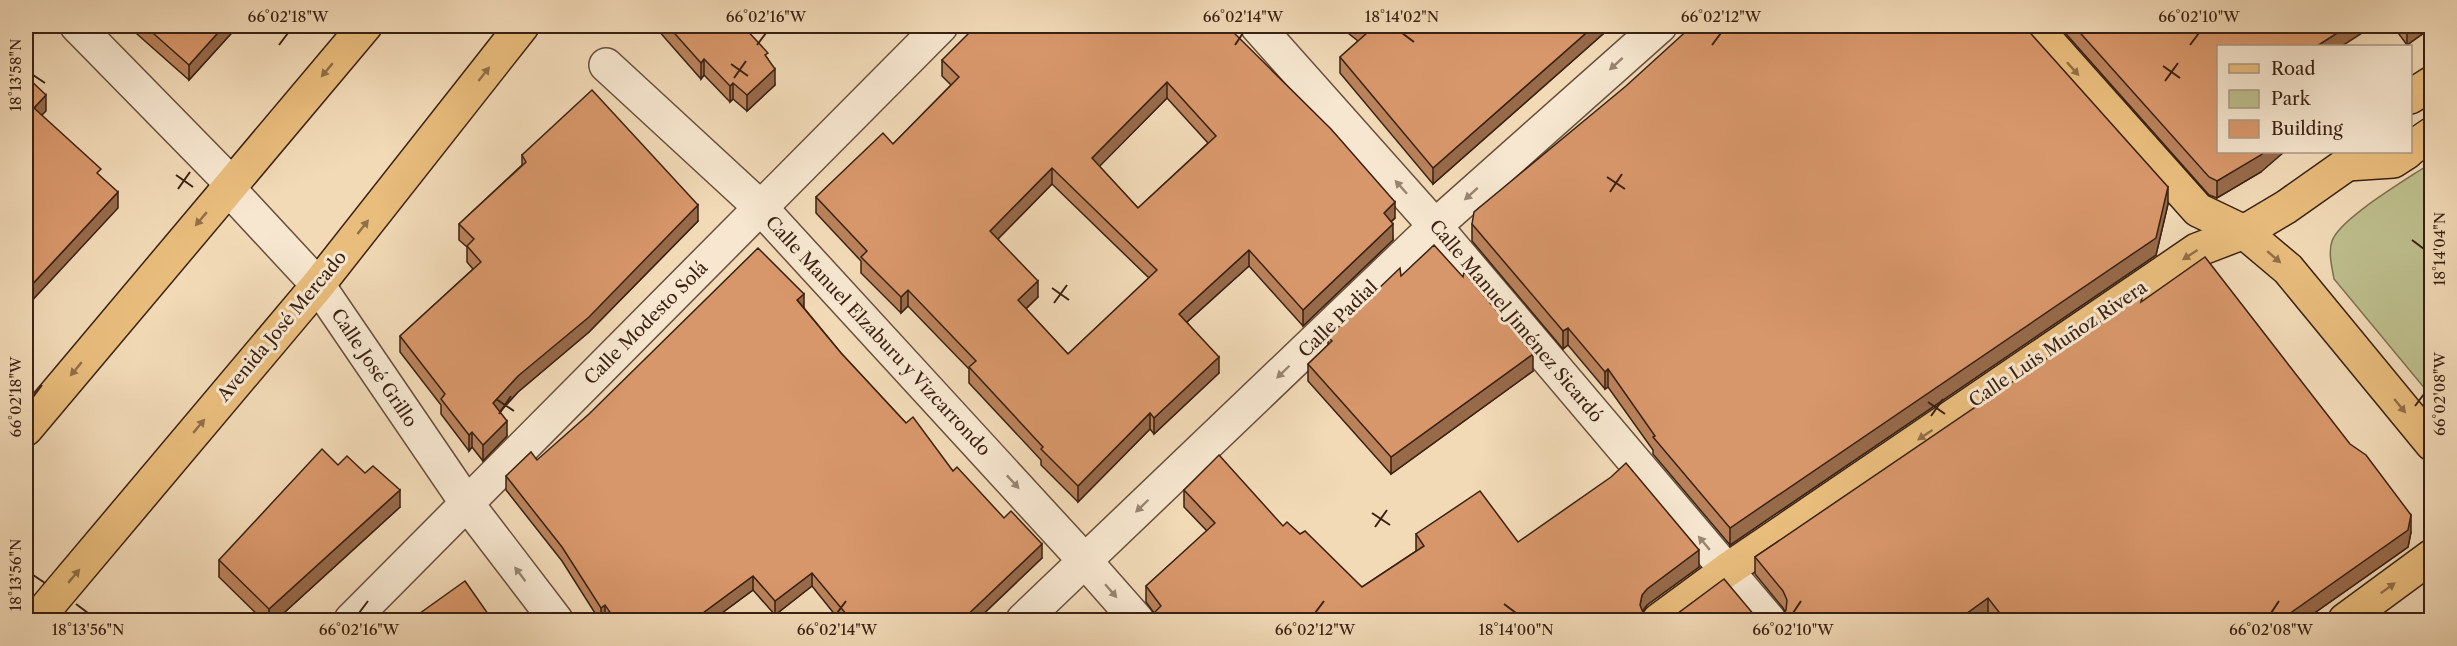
<svg xmlns="http://www.w3.org/2000/svg" width="2457" height="646" viewBox="0 0 2457 646" font-family="'Libre Caslon Text',serif">
<style>
.green{fill:#bdbe8c;stroke:#7c704f;stroke-width:1.5}
.lines{fill:none;stroke-linecap:round;stroke-linejoin:round}
.minor-casing{stroke:#684f3b;stroke-width:36}
.major-casing{stroke:#3a2112;stroke-width:36}
.minor{stroke:#f7e7d0;stroke-width:33}
.major{stroke:#e9bd7c;stroke-width:33}
.wall{fill:#ba825b;stroke:#3a2112;stroke-width:1.5;fill-rule:evenodd}
.shaded-wall{fill:#976a4a;stroke:#3a2112;stroke-width:1.5}
.building{fill:#d8976a;stroke:#3a2112;stroke-width:1.5;fill-rule:evenodd}
.oneway{fill:#988471}
.oneway2{fill:#926f47}
.ticks{fill:none;stroke:#3a2112;stroke-width:2}
.labels{text-anchor:middle;dominant-baseline:central;stroke-width:6;stroke-linejoin:round;paint-order:stroke}
.street-label{font-size:18px;fill:#3a2112;stroke:#f7e7d0}
.neatline{fill:none;stroke:#3a2112;stroke-width:2}
.ticks-label{font-size:15px;text-anchor:middle;fill:#3a2112}
</style>
<rect width="100%" height="100%" fill="#f2dab7"/>
<filter id="stains"><feTurbulence type="fractalNoise" baseFrequency=".00333" numOctaves="4"/><feColorMatrix values="0 0 0 0 .2 0 0 0 0 .09 0 0 0 0 .02 0 0 0 .5 -.17"/></filter>
<radialGradient id="worn" r=".72"><stop offset=".6" stop-color="#630" stop-opacity="0"/><stop offset="1" stop-color="#630" stop-opacity=".3"/></radialGradient>
<path class="green" d="M 2431,163 L 2431,396 L 2334,279 C 2332,267 2328,253 2332,241 C 2340,218 2409,178 2431,163 Z"/>
<g class="lines">
<g class="minor-casing">
<g id="minor">
<polyline points="77,26 224,176 227,187 318,285 468,505 556,620"/>
<polyline points="1257,26 1435,226 1769,620"/>
<polyline points="606,65 760,207 1085,561 1137,620"/>
<polyline points="351,620 941,26"/>
<polyline points="1023,620 1435,226 1660,26"/>
</g>
</g>
<g class="major-casing">
<g id="major">
<polyline points="2034,26 2198,210 2244,232 2288,269 2432,444"/>
<polyline points="2410,97 2432,83"/>
<polyline points="2410,149 2432,134"/>
<polyline points="2347,164 2393,161 2407,152"/>
<polyline points="26,429 365,26"/>
<polyline points="36,620 318,285 522,26"/>
<polyline points="1659,620 1727,570 2197,250 2244,232 2286,207 2347,164 2355,152"/>
<polyline points="2345,620 2432,556"/>
</g>
</g>
<use href="#minor" class="minor"/>
<use href="#major" class="major"/>
</g>
<g class="wall">
<polygon points="128,26 238,26 189,80"/>
<polygon points="657,26 743,26 768,59 775,85 747,111 733,99 730,102 704,75 701,79 657,29"/>
<path d="M 1227,26 L 1395,218 L 1391,222 L 1393,240 L 1303,326 L 1249,266 L 1187,322 L 1219,373 L 1154,434 L 1150,429 L 1078,502 L 1041,465 L 1041,460 L 969,383 L 969,369 L 908,306 L 901,313 L 861,273 L 861,261 L 816,213 L 816,197 L 893,144 L 951,85 L 942,76 L 942,60 ZM 1167,98 L 1208,143 L 1138,208 L 1099,166 ZM 1052,184 L 1149,278 L 1068,354 L 1026,309 L 1038,297 L 998,239 Z"/>
<polygon points="1339,26 1612,26 1433,184 1340,73 1340,57 1358,41"/>
<polygon points="2059,26 2373,26 2218,46 2261,172 2217,198 2209,195"/>
<polygon points="2393,26 2432,26 2432,27 2407,45"/>
<polygon points="522,155 698,221 589,332 518,392 500,412 507,436 483,461 472,447 469,451 441,414 441,405 400,352 400,336 473,269 467,262 467,247 459,240 459,224 522,165"/>
<polygon points="2168,204 2156,255 1730,545 1653,454 1653,450 1608,387 1605,389 1568,345 1563,349 1472,241 1472,224"/>
<polygon points="1401,276 1533,371 1391,474 1308,381 1308,364 1328,345 1328,337"/>
<polygon points="2143,301 2411,532 2408,547 2303,621 1993,621 1988,614 1979,621 1776,621 1781,618 1785,612 1783,608 1755,574 1755,557"/>
<polygon points="804,308 841,353 906,423 953,471 1042,558 976,621 840,621 812,586 775,615 753,590 711,621 606,621 605,619 602,621 600,621 562,561 506,490 506,476 537,460"/>
<polygon points="338,465 400,507 275,621 264,621 219,577 219,560"/>
<polygon points="1184,490 1283,526 1300,534 1362,587 1416,551 1416,534 1518,542 1699,567 1647,605 1643,611 1149,618 1154,613 1146,602 1146,586 1207,531 1184,507"/>
</g>
<g class="shaded-wall">
<polygon points="224,26 238,26 189,80 189,65"/>
<polygon points="1594,26 1612,26 1433,184 1433,168"/>
<polygon points="2348,26 2373,26 2342,46 2317,46"/>
<polygon points="2409,26 2432,26 2432,27 2407,45 2407,27"/>
<polygon points="704,59 704,75 701,79 701,63"/>
<polygon points="775,69 775,85 747,111 747,95"/>
<polygon points="1167,82 1167,98 1092,174 1092,158"/>
<polygon points="733,83 733,99 730,102 730,86"/>
<polygon points="46,95 46,111 34,123 34,108"/>
<polygon points="2264,152 2284,152 2261,172 2217,198 2217,181"/>
<polygon points="1052,168 1052,184 990,247 990,231"/>
<polygon points="2168,187 2168,204 2156,255 1730,545 1730,528"/>
<polygon points="118,192 118,208 26,307 26,291"/>
<polygon points="1395,202 1395,218 1384,228 1384,213"/>
<polygon points="698,205 698,221 589,332 518,392 493,419 493,403 518,376"/>
<polygon points="1393,224 1393,240 1303,326 1303,310"/>
<polygon points="1249,250 1249,266 1179,329 1179,314"/>
<polygon points="1038,281 1038,297 1018,316 1018,300"/>
<polygon points="908,290 908,306 901,313 901,297"/>
<polygon points="804,294 804,308 797,300"/>
<polygon points="1568,328 1568,345 1563,349 1563,331"/>
<polygon points="1533,354 1533,371 1391,474 1391,457"/>
<polygon points="1219,357 1219,373 1154,434 1154,418"/>
<polygon points="1608,369 1608,387 1605,389 1605,372"/>
<polygon points="1150,413 1150,429 1078,502 1078,486"/>
<polygon points="507,421 507,436 483,461 483,445"/>
<polygon points="472,432 472,447 469,451 469,435"/>
<polygon points="400,490 400,507 275,621 269,621 269,609"/>
<polygon points="2411,515 2411,532 2408,547 2303,621 2279,621"/>
<polygon points="1042,544 1042,558 976,621 961,621"/>
<polygon points="1699,550 1699,567 1647,605 1642,612 1640,605 1642,595 1647,589"/>
<polygon points="812,573 812,586 775,615 775,601"/>
<polygon points="753,576 753,590 711,621 692,621"/>
<polygon points="1988,598 1988,614 1979,621 1956,621"/>
<polygon points="605,605 605,619 602,621 601,621 601,608"/>
</g>
<g class="building">
<polygon points="145,26 224,26 189,65"/>
<polygon points="668,26 743,26 768,53 765,55 775,69 747,95 733,83 730,86 704,59 701,63"/>
<path d="M 976,26 L 1227,26 L 1331,129 L 1395,202 L 1384,213 L 1393,224 L 1303,310 L 1249,250 L 1179,314 L 1219,357 L 1154,418 L 1150,413 L 1078,486 L 1041,449 L 1043,447 L 969,367 L 976,361 L 908,290 L 901,297 L 861,257 L 867,251 L 816,197 L 883,133 L 893,144 L 959,77 L 942,60 ZM 1167,82 L 1216,136 L 1138,208 L 1092,158 ZM 1052,168 L 1157,270 L 1068,354 L 1018,300 L 1038,281 L 990,231 Z"/>
<polygon points="1359,26 1594,26 1433,168 1340,57 1368,32"/>
<polygon points="1692,26 2024,26 2168,187 2156,238 1730,528 1653,437 1655,436 1608,369 1605,372 1568,328 1563,331 1472,224 1474,212 1626,86"/>
<polygon points="2074,26 2348,26 2317,46 2218,46 2218,152 2264,152 2261,155 2217,181 2209,177"/>
<polygon points="26,76 46,95 34,108 101,169 97,173 118,192 26,291"/>
<polygon points="592,90 698,205 589,317 518,376 493,403 507,421 483,445 472,432 469,435 441,399 445,394 400,336 481,262 467,246 474,239 459,224 526,162 522,155"/>
<polygon points="1434,245 1463,277 1464,272 1533,354 1391,457 1308,364 1332,341 1328,337 1400,268 1401,276"/>
<polygon points="758,248 804,294 797,300 841,353 906,423 913,417 953,471 957,467 1004,518 1011,511 1042,544 961,621 852,621 812,573 775,601 753,576 692,621 616,621 605,605 601,608 562,547 506,476 531,452 537,460 589,414"/>
<polygon points="2205,257 2350,444 2366,455 2411,515 2408,530 2279,621 2006,621 1988,598 1956,621 1776,621 1781,618 1786,610 1787,600 1783,591 1755,557 2143,293 2141,302"/>
<polygon points="322,449 338,465 347,456 365,473 373,466 400,490 269,609 219,560"/>
<polygon points="1219,455 1283,526 1287,522 1300,534 1305,531 1362,587 1424,546 1416,534 1480,491 1518,542 1611,477 1626,463 1699,550 1647,589 1642,595 1640,605 1644,615 1652,621 1144,621 1149,618 1161,606 1146,586 1215,523 1184,490"/>
<polygon points="1724,579 1755,616 1762,621 1665,621 1670,619"/>
<polygon points="465,581 493,621 409,621"/>
</g>
<defs><path id="oneway-solid" d="M-6-.8H1V-3.2L6.5 0L1 3.2V.8H-6Z" transform="scale(1.5)"/></defs>
<g class="oneway">
<use href="#oneway-solid" transform="translate(1616 64) rotate(138)"/>
<use href="#oneway-solid" transform="translate(1401 187) rotate(-132)"/>
<use href="#oneway-solid" transform="translate(1471 194) rotate(138)"/>
<use href="#oneway-solid" transform="translate(1283 372) rotate(136)"/>
<use href="#oneway-solid" transform="translate(1013 482) rotate(47)"/>
<use href="#oneway-solid" transform="translate(1142 506) rotate(136)"/>
<use href="#oneway-solid" transform="translate(1704 543) rotate(-130)"/>
<use href="#oneway-solid" transform="translate(520 574) rotate(-127)"/>
<use href="#oneway-solid" transform="translate(1111 591) rotate(49)"/>
</g>
<g class="oneway2">
<use href="#oneway-solid" transform="translate(2073 69) rotate(48)"/>
<use href="#oneway-solid" transform="translate(327 70) rotate(130)"/>
<use href="#oneway-solid" transform="translate(484 74) rotate(-52)"/>
<use href="#oneway-solid" transform="translate(201 219) rotate(130)"/>
<use href="#oneway-solid" transform="translate(363 227) rotate(-52)"/>
<use href="#oneway-solid" transform="translate(2190 255) rotate(147)"/>
<use href="#oneway-solid" transform="translate(2274 257) rotate(41)"/>
<use href="#oneway-solid" transform="translate(76 369) rotate(130)"/>
<use href="#oneway-solid" transform="translate(2400 406) rotate(51)"/>
<use href="#oneway-solid" transform="translate(199 426) rotate(-50)"/>
<use href="#oneway-solid" transform="translate(1925 435) rotate(146)"/>
<use href="#oneway-solid" transform="translate(74 576) rotate(-50)"/>
<use href="#oneway-solid" transform="translate(2388 588) rotate(-36)"/>
</g>
<path class="ticks" d="M 1402,33 L 1414,42M 279,45 L 288,33M 757,45 L 766,33M 1235,45 L 1243,33M 1712,45 L 1721,33M 2190,45 L 2199,33M 731,64 L 748,76M 2163,66 L 2180,78M 33,75 L 45,83M 734,78 L 746,61M 2165,81 L 2178,63M 176,175 L 193,187M 1607,177 L 1625,189M 178,189 L 190,172M 1610,192 L 1622,174M 2412,240 L 2424,249M 1052,288 L 1069,300M 1054,303 L 1067,285M 33,397 L 42,385M 496,399 L 514,411M 1928,402 L 1945,414M 2415,406 L 2424,394M 499,414 L 511,396M 1931,416 L 1943,399M 1372,513 L 1390,525M 1375,527 L 1387,510M 33,575 L 45,583M 76,604 L 88,613M 1504,604 L 1516,613M 359,613 L 368,601M 837,613 L 846,601M 1315,613 L 1324,601M 1793,613 L 1801,601M 2271,613 L 2279,601"/>
<g class="labels">
<g class="street-label">
<text transform="translate(1338 319) rotate(-44)">Calle Padial</text>
<text transform="translate(1516 321) rotate(50)">Calle Manuel Jiménez Sicardó</text>
<text transform="translate(646 323) rotate(-45)">Calle Modesto Solá</text>
<text transform="translate(282 326) rotate(-50)">Avenida José Mercado</text>
<text transform="translate(878 336) rotate(47)">Calle Manuel Elzaburu y Vizcarrondo</text>
<text transform="translate(2058 344) rotate(-34)">Calle Luis Muñoz Rivera</text>
<text transform="translate(374 368) rotate(56)">Calle José Grillo</text>
</g>
</g>
<rect width="2457" height="646" fill="none" stroke="#f2dab7" stroke-width="66"/>
<rect x="2217" y="45" width="195" height="108" fill="#f7e7d0" stroke="#ab9884" stroke-width="1.5"/>
<rect x="2229" y="64" width="30" height="9" fill="#e9bd7c" stroke="#ab9884" stroke-width="1.5"/>
<text x="2271" y="75" font-size="18" fill="#3a2112">Road</text>
<rect x="2229" y="90" width="30" height="18" fill="#bdbe8c" stroke="#ab9884" stroke-width="1.5"/>
<text x="2271" y="105" font-size="18" fill="#3a2112">Park</text>
<rect x="2229" y="120" width="30" height="18" fill="#d8976a" stroke="#ab9884" stroke-width="1.5"/>
<text x="2271" y="135" font-size="18" fill="#3a2112">Building</text>
<rect x="33" y="33" width="2391" height="580" class="neatline"/>
<g class="ticks-label">
<text x="288" y="22">66°02'18"W</text>
<text x="766" y="22">66°02'16"W</text>
<text x="1243" y="22">66°02'14"W</text>
<text x="1402" y="22">18°14'02"N</text>
<text x="1721" y="22">66°02'12"W</text>
<text x="2199" y="22">66°02'10"W</text>
<text transform="translate(16 75) rotate(-90)" y="5">18°13'58"N</text>
<text transform="translate(2440 249) rotate(-90)" y="5">18°14'04"N</text>
<text transform="translate(2440 394) rotate(-90)" y="5">66°02'08"W</text>
<text transform="translate(16 397) rotate(-90)" y="5">66°02'18"W</text>
<text transform="translate(16 575) rotate(-90)" y="5">18°13'56"N</text>
<text x="88" y="635">18°13'56"N</text>
<text x="359" y="635">66°02'16"W</text>
<text x="837" y="635">66°02'14"W</text>
<text x="1315" y="635">66°02'12"W</text>
<text x="1516" y="635">18°14'00"N</text>
<text x="1793" y="635">66°02'10"W</text>
<text x="2271" y="635">66°02'08"W</text>
</g>
<rect width="100%" height="100%" filter="url(#stains)"/>
<rect width="100%" height="100%" fill="url(#worn)"/>
</svg>
